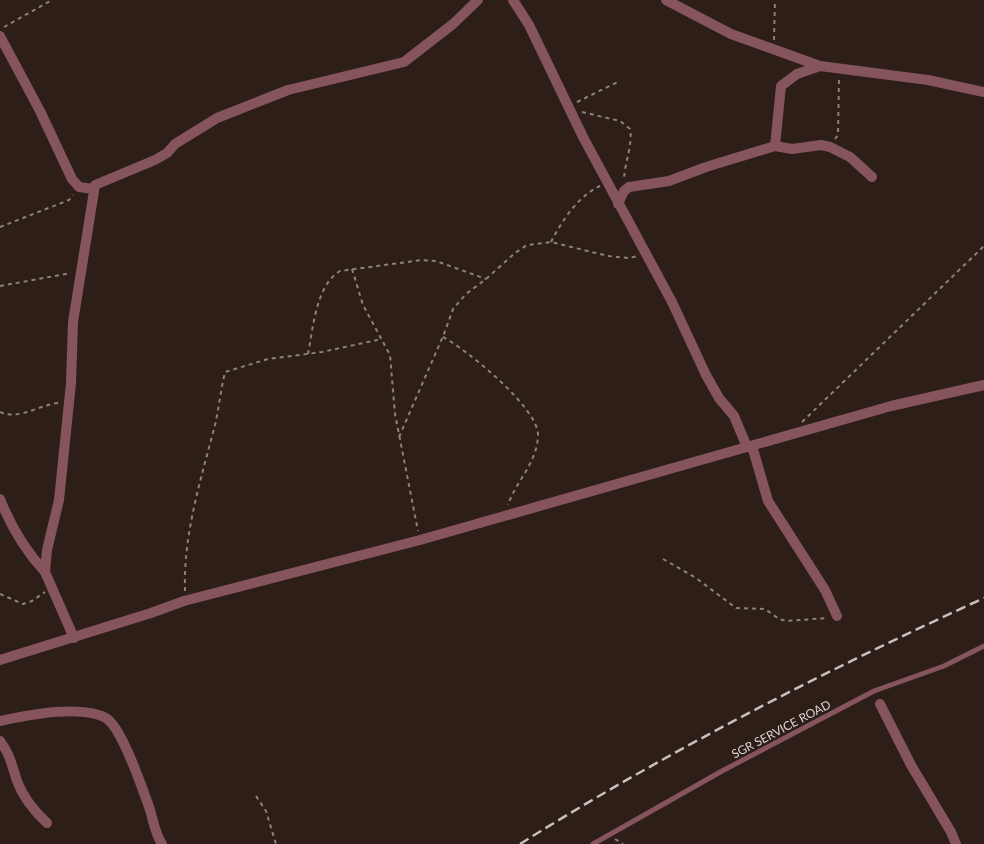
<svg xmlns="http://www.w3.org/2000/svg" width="984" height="844" viewBox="0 0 984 844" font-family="Lato,sans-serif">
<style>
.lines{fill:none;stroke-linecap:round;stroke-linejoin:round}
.path{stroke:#8d817c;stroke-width:2;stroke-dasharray:4 4;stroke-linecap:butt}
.service{stroke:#85545c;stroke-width:5}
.minor{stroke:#85545c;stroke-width:10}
.rail{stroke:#cabfba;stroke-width:2.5;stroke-dasharray:10 5;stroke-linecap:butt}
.labels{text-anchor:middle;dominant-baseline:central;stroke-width:5;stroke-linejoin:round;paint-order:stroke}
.street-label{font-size:12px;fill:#dfd5d0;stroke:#2d1e18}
</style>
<rect width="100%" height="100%" fill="#2d1e18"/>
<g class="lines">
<g class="path">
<polyline points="4,27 52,0"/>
<polyline points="774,40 775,0"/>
<polyline points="577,102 620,81"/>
<path d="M 582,112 L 620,121 L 630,129 C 633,142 625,163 624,178"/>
<polyline points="835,139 838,135 839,78"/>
<polyline points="0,227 69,200 73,195"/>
<path d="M 551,242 C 562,221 577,197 600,186"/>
<polyline points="352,269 363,305 390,355 395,414 418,531"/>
<polyline points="0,286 71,273"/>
<path d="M 443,337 C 466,349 540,409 538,436 C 537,463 516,481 508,505"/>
<path d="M 308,354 C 313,329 316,285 340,271 L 422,260 L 436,261 L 486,279"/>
<path d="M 0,412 C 19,421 40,404 59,403"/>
<polyline points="802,422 984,246"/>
<polyline points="399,437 444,334 453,309 466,294 486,279 515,253 527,245 551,242 608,256 629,258 638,256"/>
<polyline points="663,559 696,578 736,608 765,609 779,619 786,621 828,618"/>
<path d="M 185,591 C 183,535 201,479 215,425 C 219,407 221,389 225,372 L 268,359 L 322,352 L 382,339"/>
<polyline points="0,594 23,604 32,601 45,592"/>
<polyline points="256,796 266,811 276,844"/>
<polyline points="615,839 623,844"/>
</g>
<polyline class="service" points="593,844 722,771 874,691 944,666 984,646"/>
<g class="minor">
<polyline points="513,0 529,25 583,137 672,302 706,375 719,398 734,416 747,447"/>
<polyline points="666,0 731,34 820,66 928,80 984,92"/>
<polyline points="0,36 40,111 72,179 79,187 93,189"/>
<polyline points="775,146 781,86 797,74 820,66"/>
<polyline points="618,204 624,191 629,187 669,181 706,167 775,146 792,149 821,145 830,147 850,157 872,177"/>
<polyline points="752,446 768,501 825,590 837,616"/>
<path d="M 0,499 C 11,527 24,549 45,572"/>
<polyline points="74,638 45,572 47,550 59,500 71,383 73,322 95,185 155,160 167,153 175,144 217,118 260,101 288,90 404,62 453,24 478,0"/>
<polyline points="0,660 151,613 184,601 420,540 891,406 984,385"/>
<polyline points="880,704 911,765 951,832 956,844"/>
<path d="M 0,721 C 27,715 81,704 106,718 C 122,728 141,785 148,804 C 153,817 154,832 162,844"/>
<path d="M 0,741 C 10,754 12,766 17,781 C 23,797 34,811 47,823"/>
</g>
<path class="rail" d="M 520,844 C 668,751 825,671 984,598"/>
</g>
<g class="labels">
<g class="street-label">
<text transform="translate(781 729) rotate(-28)">SGR SERVICE ROAD</text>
</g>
</g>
</svg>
